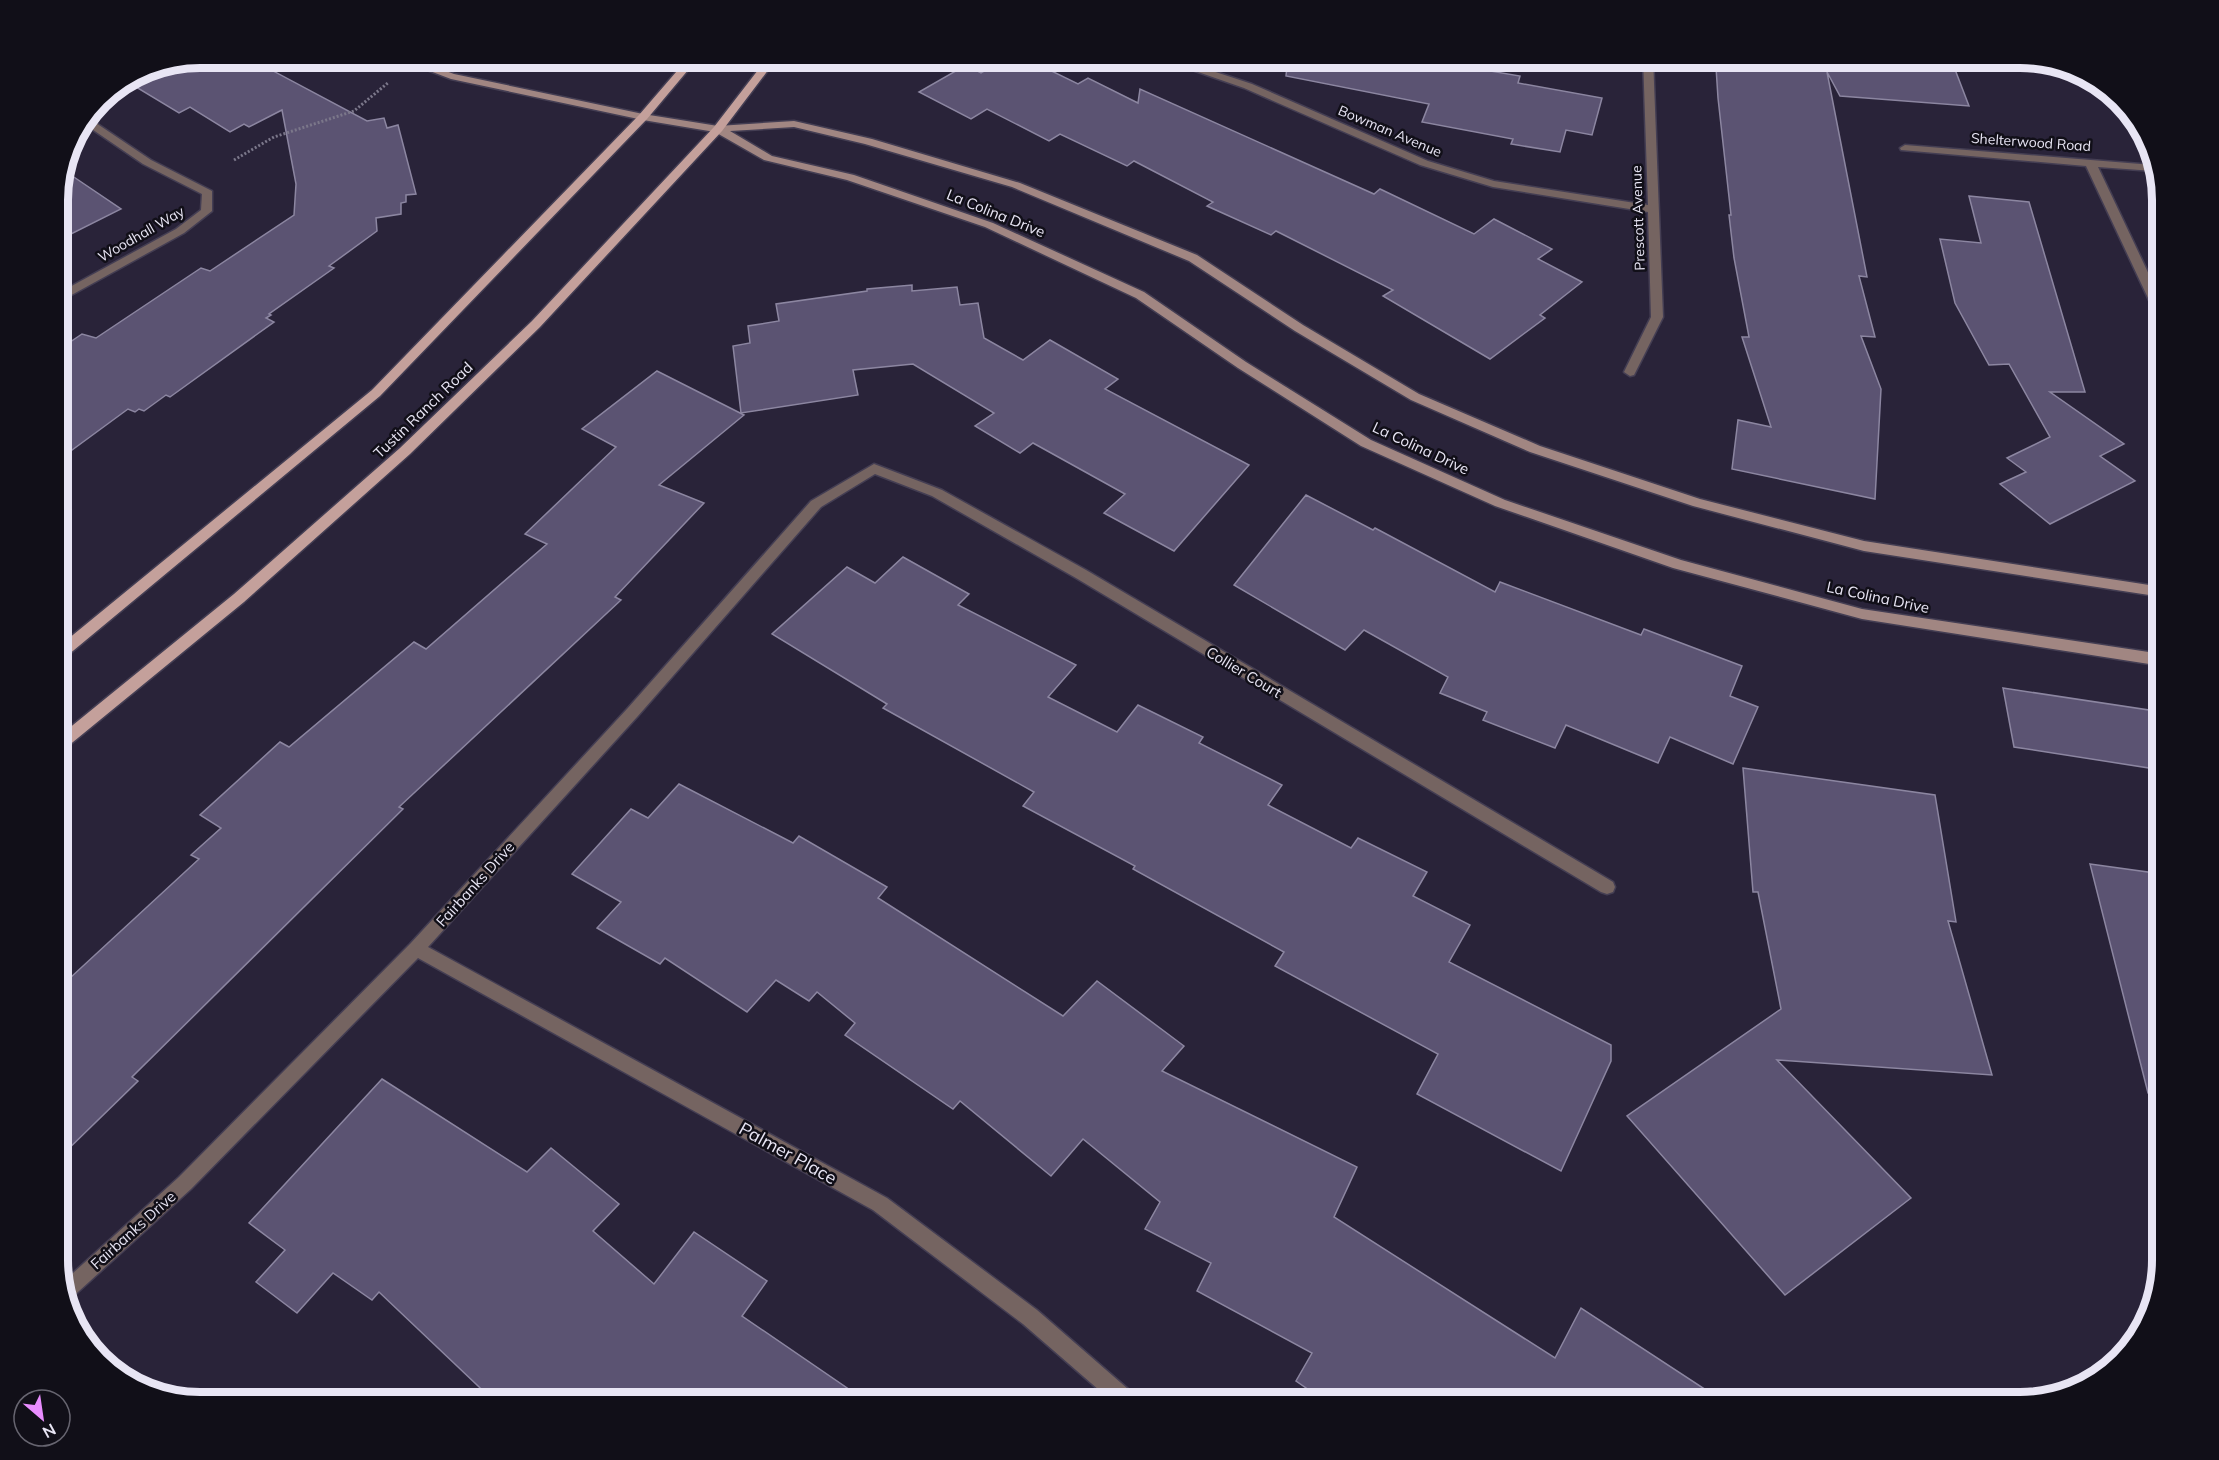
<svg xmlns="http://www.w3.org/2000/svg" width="2219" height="1460" viewBox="0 0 2219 1460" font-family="Mulish,sans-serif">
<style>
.building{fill:#5b5372;stroke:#8c86a1;stroke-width:1.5}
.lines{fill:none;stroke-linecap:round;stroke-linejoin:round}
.street-casing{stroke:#443e53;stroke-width:3}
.secondary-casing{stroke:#443e53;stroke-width:3}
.primary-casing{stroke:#443e53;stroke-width:3}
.path{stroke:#7b778a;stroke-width:3;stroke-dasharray:2 2;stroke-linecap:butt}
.street{fill:#756461;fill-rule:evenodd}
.secondary{fill:#a18682;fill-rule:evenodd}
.primary{fill:#c4a09b;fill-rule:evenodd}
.labels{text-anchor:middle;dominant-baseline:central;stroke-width:5;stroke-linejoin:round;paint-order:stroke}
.far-street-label{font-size:14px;fill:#e8e5f4;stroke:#110f18}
.street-label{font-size:15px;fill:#e8e5f4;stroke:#110f18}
.near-street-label{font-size:18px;fill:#e8e5f4;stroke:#110f18}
.rim{fill:none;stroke:#e8e5f4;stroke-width:8}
</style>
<rect width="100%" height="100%" fill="#292339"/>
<g class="building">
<polygon points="200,57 247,57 367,121 384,118 387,128 398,125 416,194 406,195 406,202 401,203 401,214 376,218 377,231 329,266 334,268 269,314 271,315 266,318 274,322 170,397 166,395 144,411 139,409 135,412 128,409 57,461 57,351 82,334 96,338 201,268 210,271 294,215 296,184 282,110 249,127 244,124 230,132 190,107 179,113 126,81 146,68"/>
<polygon points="1008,57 1023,57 1078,84 1088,78 1138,103 1140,89 1374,194 1380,189 1474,234 1494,219 1552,249 1538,259 1582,282 1540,315 1545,318 1490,359 1383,296 1393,290 1276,231 1271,235 1207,206 1213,202 1134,161 1127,166 1060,134 1049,141 987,109 971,119 919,92 966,65 981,73"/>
<polygon points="1288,57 1439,57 1437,62 1520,76 1518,83 1602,98 1592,135 1566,130 1560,152 1511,144 1513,139 1422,122 1429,104 1286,76"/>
<polygon points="1718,57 1951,59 1969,106 1840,96 1827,72 1867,277 1859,276 1875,337 1861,336 1881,389 1875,499 1732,469 1738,420 1771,427 1742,337 1749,337 1734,258 1729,215 1731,215 1718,98 1716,67 1719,67"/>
<polygon points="62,169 121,209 57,241 57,191"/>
<polygon points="1969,196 2029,202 2085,392 2050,392 2124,444 2100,456 2135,481 2050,524 2000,484 2026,472 2007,458 2050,437 2009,364 1989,365 1955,303 1940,239 1981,243"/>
<polygon points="912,285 912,291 957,287 960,305 978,303 984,338 1023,360 1050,340 1118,379 1105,389 1249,465 1174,551 1104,513 1125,494 1033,443 1020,453 975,426 994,413 913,364 853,370 858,395 741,413 733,346 750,343 748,326 779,321 776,304 867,291 867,289"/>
<polygon points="657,371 744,415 659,485 704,503 615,597 621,600 399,807 403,809 132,1077 138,1081 57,1160 57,990 199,859 191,855 221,828 200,815 280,742 289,747 414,642 426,649 547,544 525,534 616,447 582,429"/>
<polygon points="1306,495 1373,530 1375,528 1495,592 1500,582 1641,635 1644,629 1742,666 1730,696 1758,707 1733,764 1670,737 1658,763 1566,725 1555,748 1483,720 1487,712 1440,693 1448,677 1364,630 1345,650 1234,585"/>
<polygon points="903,557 969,594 958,605 1076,665 1048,697 1117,732 1138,705 1203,737 1199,743 1282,785 1268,805 1351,848 1358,838 1427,872 1413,896 1470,925 1449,962 1611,1045 1611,1061 1561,1171 1417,1094 1438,1054 1275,966 1284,952 1133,869 1135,866 1023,806 1034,792 883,708 887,704 772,634 847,567 875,583"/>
<polygon points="2003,688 2162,712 2162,770 2014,747"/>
<polygon points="1743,768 1935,795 1956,922 1948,921 1992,1075 1777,1060 1911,1198 1785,1295 1627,1116 1781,1009 1758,892 1753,892"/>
<polygon points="679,784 793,843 799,836 887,887 878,898 1063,1016 1097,981 1184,1046 1162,1071 1357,1167 1334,1217 1555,1358 1581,1308 1726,1403 1328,1403 1296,1381 1312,1353 1197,1291 1211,1263 1145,1229 1160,1202 1083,1139 1051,1176 960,1101 953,1109 845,1035 855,1023 817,992 809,1001 776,980 747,1012 665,958 660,964 597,928 621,902 572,874 631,809 648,818"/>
<polygon points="2090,864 2162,874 2162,1092 2148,1093"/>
<polygon points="382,1079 527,1172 551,1148 619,1204 593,1231 654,1284 694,1232 767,1281 742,1316 869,1403 496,1403 379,1292 372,1300 333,1273 297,1313 256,1282 285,1250 249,1223"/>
</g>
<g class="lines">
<g class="street-casing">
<g id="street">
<polygon points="1155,57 1170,57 1252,84 1428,161 1494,181 1648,205 1643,57 1653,57 1663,317 1634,375 1630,376 1624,372 1651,317 1648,212 1493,187 1420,165 1244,88"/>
<polygon points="87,117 151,160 212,191 212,211 184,233 57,303 57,294 176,229 201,210 202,194 143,164 83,123"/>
<polygon points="1905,145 2153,165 2154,171 2098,167 2162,302 2162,319 2156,315 2086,166 1901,150 1900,148"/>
<polygon points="874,464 942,490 1086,570 1613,882 1615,887 1613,892 1607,894 1601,892 1076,578 932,496 875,474 821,507 637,717 428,947 887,1198 1037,1310 1136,1396 1139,1403 1114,1403 1023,1324 873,1210 418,958 191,1189 67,1302 62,1283 179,1177 410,944 627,709 811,501"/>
</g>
</g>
<g class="secondary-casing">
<polygon id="secondary" points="393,57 408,57 454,74 643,114 718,126 794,121 872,139 1020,183 1197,255 1303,325 1419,394 1540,446 1700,499 1864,541 2162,587 2162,597 1864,551 1693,506 1530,452 1411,400 1295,331 1189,261 1012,187 865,144 794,127 730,131 772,156 854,175 993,223 1144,292 1246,362 1371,440 1505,500 1681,560 1862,609 2162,654 2162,666 1862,619 1673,568 1495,506 1361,446 1238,368 1136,298 985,227 847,180 764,160 715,132 643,120 451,79"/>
</g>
<g class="primary-casing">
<g id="primary">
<polygon points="689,57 699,57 647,119 380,396 62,660 57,661 57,648 372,390 639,115"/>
<polygon points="768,57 778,57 722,131 540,327 410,454 244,602 62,751 57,753 57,738 234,594 400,448 532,321 714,127"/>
</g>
</g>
<polyline class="path" points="234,160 274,137 354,111 389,82"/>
<use href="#street" class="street"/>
<use href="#secondary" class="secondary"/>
<use href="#primary" class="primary"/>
</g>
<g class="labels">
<g class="far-street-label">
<text transform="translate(1390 131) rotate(23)">Bowman Avenue</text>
<text transform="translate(2031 142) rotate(4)">Shelterwood Road</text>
<text transform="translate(1638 218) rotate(-92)">Prescott Avenue</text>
<text transform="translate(141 234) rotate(-30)">Woodhall Way</text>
</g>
<g class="street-label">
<text transform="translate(996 213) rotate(22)">La Colina Drive</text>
<text transform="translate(423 410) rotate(-44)">Tustin Ranch Road</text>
<text transform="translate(1421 448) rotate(25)">La Colina Drive</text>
<text transform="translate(1878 597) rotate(12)">La Colina Drive</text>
<text transform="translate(1244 672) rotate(31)">Collier Court</text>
<text transform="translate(475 884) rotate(-48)">Fairbanks Drive</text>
<text transform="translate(133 1230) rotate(-42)">Fairbanks Drive</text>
</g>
<g class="near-street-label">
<text transform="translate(788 1153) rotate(29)">Palmer Place</text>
</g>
</g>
<path d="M0 0H2219V1460H0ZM200 68H2020A132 132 0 0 1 2152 200V1260A132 132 0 0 1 2020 1392H200A132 132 0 0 1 68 1260V200A132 132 0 0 1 200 68Z" fill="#110f18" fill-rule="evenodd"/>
<path class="rim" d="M200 68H2020A132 132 0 0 1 2152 200V1260A132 132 0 0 1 2020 1392H200A132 132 0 0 1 68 1260V200A132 132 0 0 1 200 68Z"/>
<g transform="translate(42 1418) rotate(151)"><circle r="28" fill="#110f18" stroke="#676570" stroke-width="1.5"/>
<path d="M0-4.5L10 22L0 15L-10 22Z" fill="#e98dfe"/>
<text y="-9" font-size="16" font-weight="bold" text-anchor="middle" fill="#e8e5f4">N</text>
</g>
</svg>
